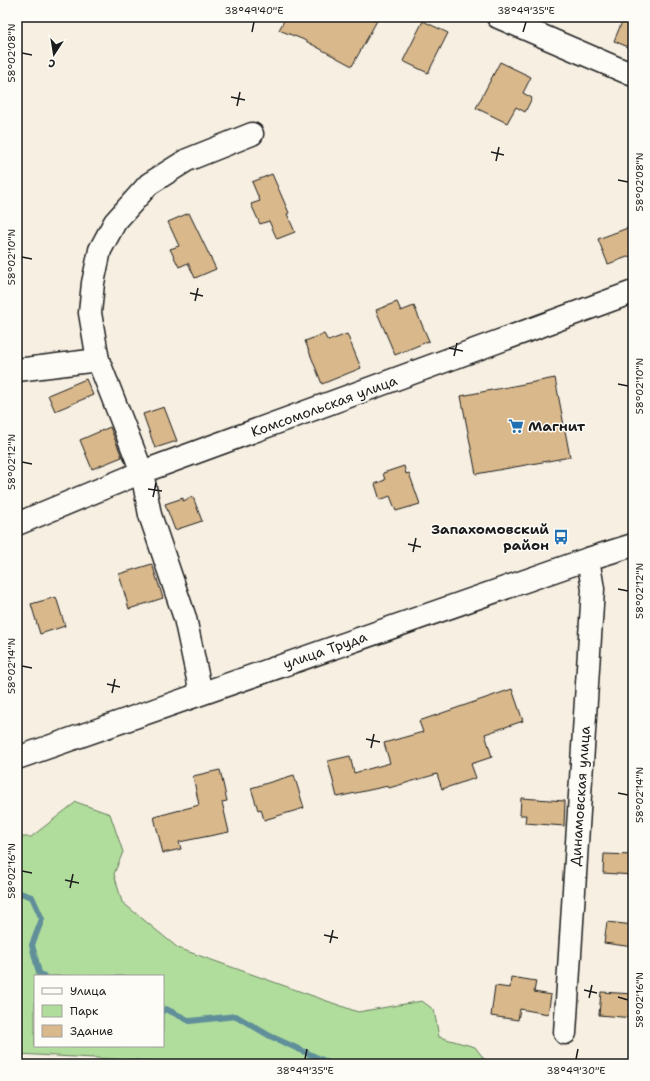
<svg xmlns="http://www.w3.org/2000/svg" width="650" height="1081" viewBox="0 0 650 1081" font-family="'Shantell Sans',sans-serif">
<style>
.green{fill:#b0dd9c;stroke:#667c5c;fill-rule:evenodd}
.lines{fill:none;stroke-linecap:round;stroke-linejoin:round}
.stream{stroke:#618f9a;stroke-width:6}
.building{fill:#d9b98c;stroke:#1c1c1c}
.minor-casing{stroke:#1c1c1c;stroke-width:25}
.tertiary-casing{stroke:#1c1c1c;stroke-width:25}
.minor{stroke:#fdfcf7;stroke-width:22}
.tertiary{stroke:#fdfcf7;stroke-width:22}
.ticks{fill:none;stroke:#1c1c1c;stroke-width:1.5}
.labels{text-anchor:middle;dominant-baseline:central;stroke-width:3;stroke-linejoin:round;paint-order:stroke}
.street-label{font-size:14px;fill:#1c1c1c;stroke:#fdfcf7}
.poi-label{font-size:14px;font-weight:bold;fill:#1c1c1c;stroke:#fdfcf7;text-anchor:start}
.neatline{fill:none;stroke:#1c1c1c;stroke-width:1.5}
.ticks-label{font-size:10px;text-anchor:middle;fill:#1c1c1c}
</style>
<rect width="100%" height="100%" fill="#f6efe2"/>
<filter id="ink" filterUnits="userSpaceOnUse"><feTurbulence type="fractalNoise" baseFrequency=".025" numOctaves="2"/><feDisplacementMap in="SourceGraphic" scale="8" xChannelSelector="R" yChannelSelector="G"/><feConvolveMatrix kernelMatrix="1 2 1 2 8 2 1 2 1" color-interpolation-filters="sRGB"/></filter>
<g filter="url(#ink)">
<path class="green" d="M 76,802 L 110,814 L 123,852 L 114,874 L 122,902 L 178,948 L 358,1012 L 422,1001 L 434,1010 L 439,1037 L 475,1047 L 488,1064 L 161,1064 L 153,1061 L 17,1054 L 17,837 L 31,837 ZM 35,976 L 163,976 L 163,1046 L 35,1046 Z"/>
<g class="lines">
<g class="stream">
<polyline points="17,892 32,897 42,919 32,945 39,973 44,976"/>
<polyline points="163,1011 166,1009 190,1021 236,1016 270,1036 331,1064"/>
</g>
</g>
<g class="building">
<polygon points="286,17 379,17 352,66 302,39 279,30"/>
<polygon points="624,17 633,17 633,49 614,41"/>
<polygon points="423,21 448,33 428,73 403,61"/>
<polygon points="500,62 531,77 523,93 532,98 525,112 516,107 507,123 476,108"/>
<polygon points="272,174 289,213 287,214 295,232 277,239 269,221 260,224 251,204 260,201 252,182"/>
<polygon points="189,213 216,269 195,278 188,263 179,267 170,249 179,246 168,222"/>
<polygon points="633,226 633,255 608,264 598,239"/>
<polygon points="397,302 401,311 414,306 429,341 395,355 376,310"/>
<polygon points="324,334 328,341 347,334 361,368 322,384 305,341"/>
<polygon points="555,378 570,457 476,474 461,396"/>
<polygon points="86,379 93,395 55,411 48,395"/>
<polygon points="164,407 177,441 155,448 143,414"/>
<polygon points="110,427 122,457 92,469 80,440"/>
<polygon points="404,466 406,474 409,473 420,504 396,511 390,496 380,500 375,484 385,480 383,473"/>
<polygon points="193,497 202,521 175,530 165,504 183,498 183,501"/>
<polygon points="152,564 163,598 129,609 119,574"/>
<polygon points="56,597 65,626 40,634 31,604"/>
<polygon points="512,689 523,721 485,734 492,757 471,764 476,778 442,789 437,774 389,788 388,786 337,797 328,761 350,756 354,773 390,763 384,743 423,732 419,721"/>
<polygon points="220,770 227,801 222,802 229,832 179,842 181,849 163,853 154,817 199,805 193,776"/>
<polygon points="294,775 304,808 264,820 261,809 258,810 251,788"/>
<polygon points="521,798 565,801 564,826 525,823 526,815 520,815"/>
<polygon points="604,854 633,855 633,875 603,873"/>
<polygon points="607,922 633,925 633,947 604,943"/>
<polygon points="511,977 536,981 534,992 551,995 548,1014 520,1009 518,1020 491,1016 495,986 510,988"/>
<polygon points="601,992 633,994 633,1018 599,1015"/>
</g>
<g class="lines">
<g class="minor-casing">
<g id="minor">
<polyline points="498,17 633,75"/>
<polyline points="17,370 98,360"/>
<polyline points="17,524 142,472 633,292"/>
<polyline points="201,693 185,618 150,515 142,472 98,360 90,313 93,283 100,250 115,222 149,184 187,160 252,134"/>
<polyline points="565,1033 593,589 588,559"/>
</g>
</g>
<g class="tertiary-casing">
<polyline id="tertiary" points="17,758 588,559 633,545"/>
</g>
<use href="#minor" class="minor"/>
<use href="#tertiary" class="tertiary"/>
</g>
</g>
<path class="ticks" d="M 252,32 L 254,22M 523,32 L 526,22M 22,53 L 32,55M 231,97 L 245,100M 237,106 L 240,92M 491,152 L 504,155M 496,161 L 499,147M 618,180 L 628,182M 22,257 L 32,259M 190,293 L 203,296M 195,301 L 198,288M 449,348 L 463,351M 454,356 L 457,343M 618,384 L 628,386M 22,462 L 32,464M 148,489 L 162,491M 153,497 L 156,483M 408,544 L 421,547M 413,552 L 416,538M 618,589 L 628,591M 22,666 L 32,668M 107,684 L 120,687M 112,693 L 115,679M 366,739 L 380,742M 371,748 L 374,734M 618,793 L 628,795M 22,871 L 32,873M 65,880 L 79,883M 70,888 L 73,874M 324,935 L 338,938M 330,943 L 333,930M 584,990 L 597,993M 618,997 L 628,1000M 589,998 L 592,985M 305,1059 L 307,1049M 576,1059 L 578,1049"/>
<defs>
<g id="supermarket-bare" transform="scale(1.2)"><path d="M-6-5.5h2.5l.6 2H6L4.5 2H-2.5L-4.4-4H-6ZM-1.5 3.2a1.3 1.3 0 1 0 .1 0ZM3 3.2a1.3 1.3 0 1 0 .1 0Z" fill="#1f6fb2" stroke="#fdfcf7" stroke-width="2.5" paint-order="stroke"/></g>
<g id="bus-bare" transform="scale(1.2)"><path d="M-5-6H5V4H4V6H2V4H-2V6H-4V4H-5ZM-3.5-4V0h7V-4ZM-3.5 1.2v1.5H-2V1.2ZM2 1.2v1.5H3.5V1.2Z" fill="#1f6fb2" stroke="#fdfcf7" stroke-width="2.5" paint-order="stroke"/></g>
</defs>
<g fill-rule="evenodd">
<use href="#supermarket-bare" x="516" y="426"/>
<use href="#bus-bare" x="561" y="537"/>
</g>
<g class="labels">
<g class="street-label">
<text transform="translate(324 406) rotate(-20)">Комсомольская улица</text>
<text transform="translate(325 650) rotate(-19)">улица Труда</text>
<text transform="translate(580 796) rotate(-86)">Динамовская улица</text>
</g>
<g class="poi-label">
<text x="528" y="426">Магнит</text>
<text x="549" y="529" text-anchor="end">Запахомовский<tspan x="549" dy="16">район</tspan></text>
</g>
</g>
<rect width="650" height="1081" fill="none" stroke="#fdfcf7" stroke-width="44"/>
<rect x="34" y="975" width="130" height="72" fill="#fdfcf7" stroke="#a3a29f"/>
<rect x="42" y="988" width="20" height="6" fill="#fdfcf7" stroke="#a3a29f"/>
<text x="70" y="995" font-size="12" fill="#1c1c1c">Улица</text>
<rect x="42" y="1005" width="20" height="12" fill="#b0dd9c" stroke="#a3a29f"/>
<text x="70" y="1015" font-size="12" fill="#1c1c1c">Парк</text>
<rect x="42" y="1025" width="20" height="12" fill="#d9b98c" stroke="#a3a29f"/>
<text x="70" y="1035" font-size="12" fill="#1c1c1c">Здание</text>
<g transform="translate(54 54) rotate(192)" stroke="#fdfcf7" stroke-width="3" paint-order="stroke">
<path d="M0-3L7 15L0 10L-7 15Z" fill="#1c1c1c"/>
<text y="-6" font-size="11" font-weight="bold" text-anchor="middle" fill="#1c1c1c">С</text>
</g>
<rect x="22" y="22" width="606" height="1037" class="neatline"/>
<g class="ticks-label">
<text x="254" y="14">38°49'40"E</text>
<text x="526" y="14">38°49'35"E</text>
<text transform="translate(11 53) rotate(-90)" y="4">58°02'08"N</text>
<text transform="translate(639 182) rotate(-90)" y="4">58°02'08"N</text>
<text transform="translate(11 257) rotate(-90)" y="4">58°02'10"N</text>
<text transform="translate(639 386) rotate(-90)" y="4">58°02'10"N</text>
<text transform="translate(11 462) rotate(-90)" y="4">58°02'12"N</text>
<text transform="translate(639 591) rotate(-90)" y="4">58°02'12"N</text>
<text transform="translate(11 666) rotate(-90)" y="4">58°02'14"N</text>
<text transform="translate(639 795) rotate(-90)" y="4">58°02'14"N</text>
<text transform="translate(11 871) rotate(-90)" y="4">58°02'16"N</text>
<text transform="translate(639 1000) rotate(-90)" y="4">58°02'16"N</text>
<text x="305" y="1074">38°49'35"E</text>
<text x="576" y="1074">38°49'30"E</text>
</g>
</svg>
